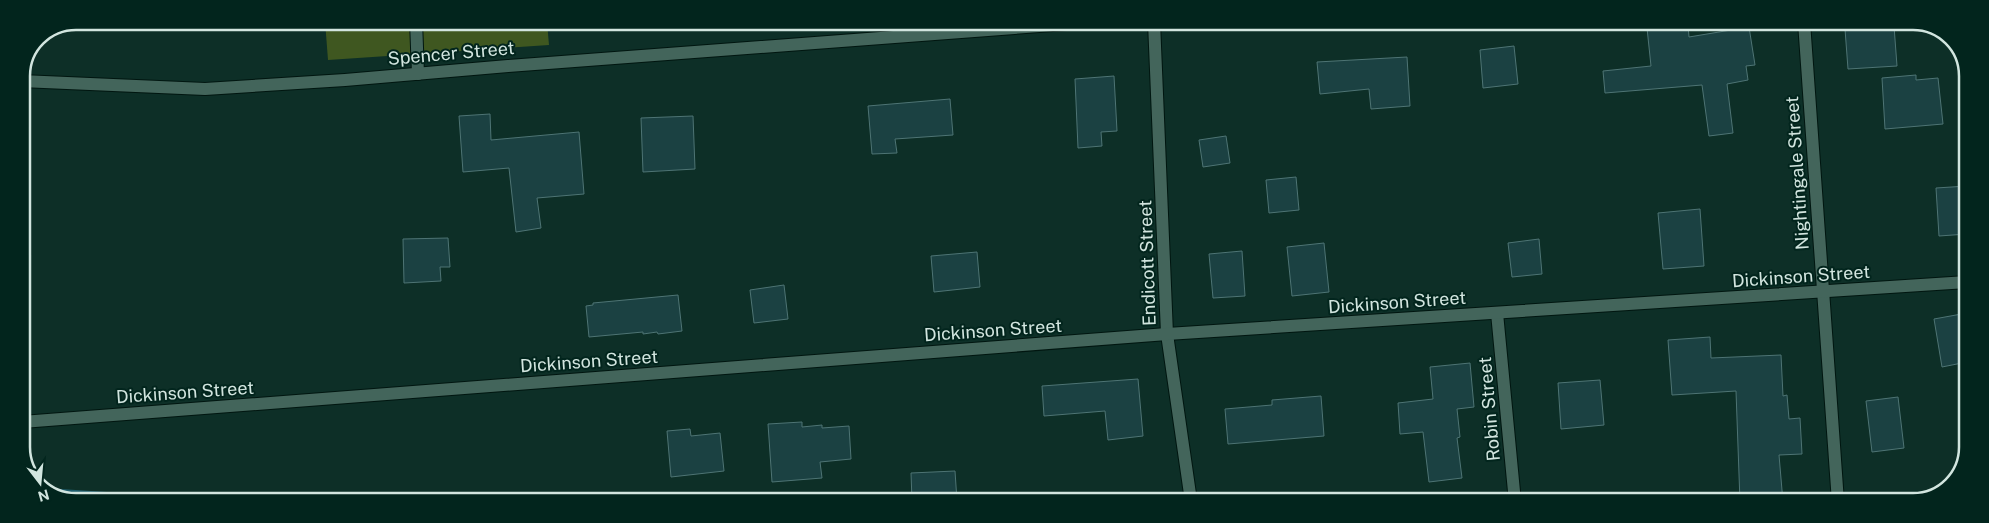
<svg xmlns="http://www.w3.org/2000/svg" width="1989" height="523" viewBox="0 0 1989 523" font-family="'Public Sans',sans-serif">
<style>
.green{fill:#3f5720}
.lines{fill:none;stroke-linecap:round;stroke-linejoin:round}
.stream{stroke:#205f6f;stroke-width:9}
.building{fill:#1b4142;stroke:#4e7474}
.service-casing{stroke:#001610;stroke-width:14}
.minor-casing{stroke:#001610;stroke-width:14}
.service{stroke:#43655b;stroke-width:12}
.minor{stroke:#43655b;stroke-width:12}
.labels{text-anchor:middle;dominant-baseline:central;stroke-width:4;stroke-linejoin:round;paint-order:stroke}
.street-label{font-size:18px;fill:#d2e5df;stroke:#02251d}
.rim{fill:none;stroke:#d2e5df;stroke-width:2.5}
</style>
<rect width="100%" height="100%" fill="#0d2f27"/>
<polygon class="green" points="325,21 547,22 549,45 328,60"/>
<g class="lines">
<polyline class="stream" points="52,493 177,501"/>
</g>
<g class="building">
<polygon points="1858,22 1885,22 1886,26 1894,26 1897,66 1848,69 1845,29 1859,28"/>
<polygon points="1688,25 1689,37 1749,27 1755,65 1746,66 1748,80 1727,84 1733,133 1709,136 1702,85 1605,93 1603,71 1651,66 1647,28"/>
<polygon points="1514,46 1518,84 1483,88 1480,50"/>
<polygon points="1407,57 1410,106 1371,109 1369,89 1320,94 1317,62"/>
<polygon points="1916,75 1916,80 1938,78 1943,124 1885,129 1882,78"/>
<polygon points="1114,76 1117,131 1101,132 1102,146 1078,148 1075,79"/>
<polygon points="950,99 953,135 895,139 897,153 872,154 868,106"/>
<polygon points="490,114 491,140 579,132 584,194 537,198 541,228 516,232 509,168 463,172 459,116"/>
<polygon points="693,116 695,169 643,172 641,118"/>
<polygon points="1226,136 1230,163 1203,167 1199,140"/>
<polygon points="1296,177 1299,210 1269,213 1266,180"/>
<polygon points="1967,186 1967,234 1939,236 1936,188"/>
<polygon points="1700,209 1704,266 1663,269 1658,213"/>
<polygon points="448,238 450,267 440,267 441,281 404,283 403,239"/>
<polygon points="1539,239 1542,274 1512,277 1508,243"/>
<polygon points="1324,243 1329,292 1292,296 1287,247"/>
<polygon points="1242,251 1245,296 1213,298 1209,254"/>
<polygon points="977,252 980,287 934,292 931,256"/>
<polygon points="784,285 788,319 754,323 750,290"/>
<polygon points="678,295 682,331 658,334 657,332 643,334 643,332 589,337 586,306 593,305 593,303"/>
<polygon points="1967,313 1967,362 1942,367 1934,319"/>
<polygon points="1710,337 1711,358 1781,355 1783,396 1787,395 1789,419 1800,418 1802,454 1779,455 1783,502 1740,502 1736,391 1672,395 1668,340"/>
<polygon points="1470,363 1474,407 1457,409 1460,437 1457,438 1462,478 1429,482 1423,432 1400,434 1398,403 1433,399 1430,367"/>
<polygon points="1138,379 1143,436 1108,440 1105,411 1044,416 1042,386"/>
<polygon points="1600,380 1604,425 1561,429 1558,383"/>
<polygon points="1321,396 1324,436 1228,444 1225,409 1272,405 1272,400"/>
<polygon points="1898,397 1904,448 1872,452 1866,401"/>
<polygon points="802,422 802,427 822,425 822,428 849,426 851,459 820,462 822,478 772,482 768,424"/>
<polygon points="690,429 691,436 720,433 724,471 671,477 667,431"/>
<polygon points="955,471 957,501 912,501 911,473"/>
</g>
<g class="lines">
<g class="service-casing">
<polyline id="service" points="416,21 418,74"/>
</g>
<g class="minor-casing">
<g id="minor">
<polyline points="1154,22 1167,334 1191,501"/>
<polyline points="1804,22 1838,502"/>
<polyline points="21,81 205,89 345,80 508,66 1093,22"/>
<polyline points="1497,313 1515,502"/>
<polyline points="22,422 1167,334 1967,282"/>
</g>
</g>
<use href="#service" class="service"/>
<use href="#minor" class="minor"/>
</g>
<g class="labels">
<g class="street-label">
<text transform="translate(451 53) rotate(-5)">Spencer Street</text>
<text transform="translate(1797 173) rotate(-94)">Nightingale Street</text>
<text transform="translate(1147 263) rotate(-92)">Endicott Street</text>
<text transform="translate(1801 276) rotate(-4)">Dickinson Street</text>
<text transform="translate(1397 302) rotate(-4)">Dickinson Street</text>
<text transform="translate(993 330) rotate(-4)">Dickinson Street</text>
<text transform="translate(589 361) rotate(-4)">Dickinson Street</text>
<text transform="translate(185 392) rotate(-4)">Dickinson Street</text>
<text transform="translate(1489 409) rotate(-95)">Robin Street</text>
</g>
</g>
<path d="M0 0H1989V523H0ZM76 30H1913A46 46 0 0 1 1959 76V447A46 46 0 0 1 1913 493H76A46 46 0 0 1 30 447V76A46 46 0 0 1 76 30Z" fill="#02251d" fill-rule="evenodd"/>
<path class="rim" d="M76 30H1913A46 46 0 0 1 1959 76V447A46 46 0 0 1 1913 493H76A46 46 0 0 1 30 447V76A46 46 0 0 1 76 30Z"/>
<g transform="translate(40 483) rotate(164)" stroke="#02251d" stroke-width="4" paint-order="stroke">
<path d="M0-4L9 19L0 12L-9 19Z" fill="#d2e5df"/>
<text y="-8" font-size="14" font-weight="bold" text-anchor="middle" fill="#d2e5df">N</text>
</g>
</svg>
